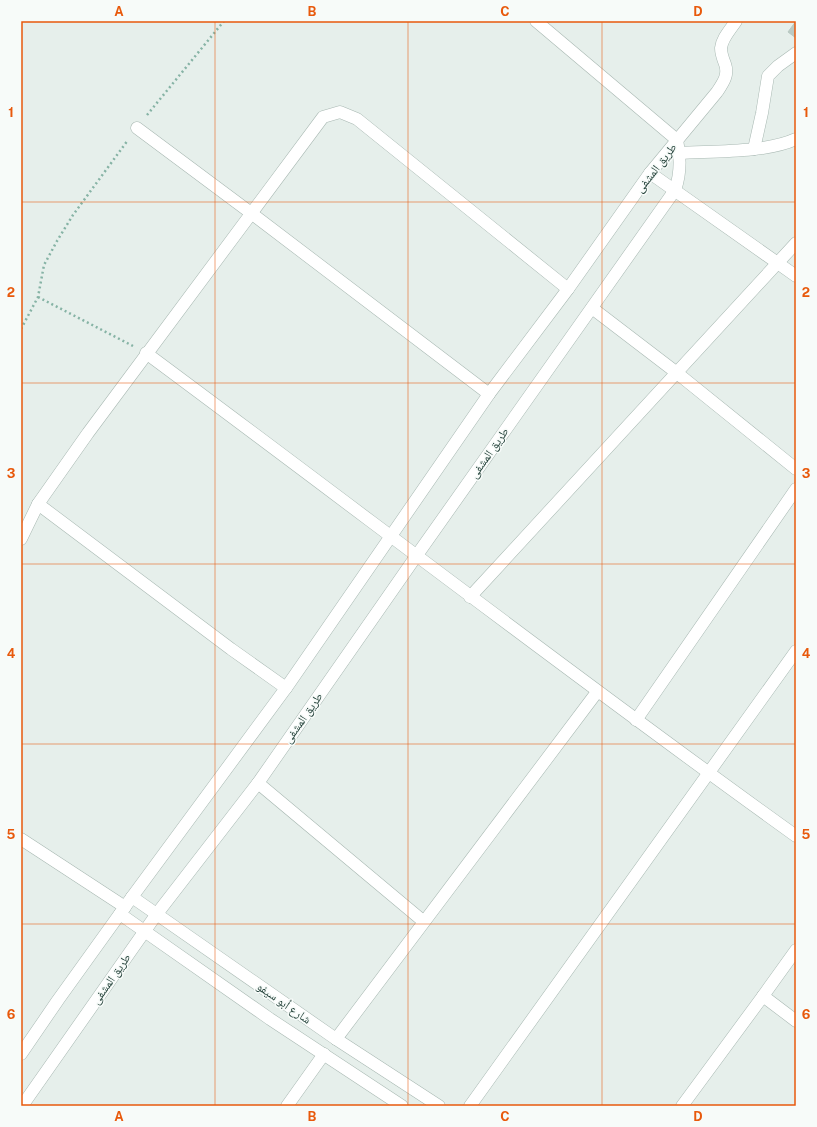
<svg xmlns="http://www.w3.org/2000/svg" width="817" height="1127" viewBox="0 0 817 1127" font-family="'Public Sans','Noto Naskh Arabic',sans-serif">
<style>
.building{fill:#bbcac4;stroke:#b8c9c2}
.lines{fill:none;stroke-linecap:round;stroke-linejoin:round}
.minor-casing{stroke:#a8b8b2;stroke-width:13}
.path{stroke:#86b3a5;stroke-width:2.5;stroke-dasharray:2 3;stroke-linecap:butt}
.minor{stroke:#fff;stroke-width:12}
.grid{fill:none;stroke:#e8590c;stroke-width:1;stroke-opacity:0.55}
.labels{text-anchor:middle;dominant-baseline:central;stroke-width:3;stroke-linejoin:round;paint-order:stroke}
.street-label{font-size:12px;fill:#24423a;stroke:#f7fbf9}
.neatline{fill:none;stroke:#e8590c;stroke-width:1.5}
.grid-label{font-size:13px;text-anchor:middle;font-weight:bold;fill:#e8590c}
</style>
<rect width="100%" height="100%" fill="#e6efeb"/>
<polygon class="building" points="796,21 796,38 788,32"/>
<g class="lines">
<g class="minor-casing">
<g id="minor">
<polyline points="536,21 677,140"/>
<polyline points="137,128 251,213 489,394"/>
<polyline points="754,149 762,113 768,76 778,66 796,53"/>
<path d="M 680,153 C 714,151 765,153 796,139"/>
<polyline points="650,173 796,276"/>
<polyline points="592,308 677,373 796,469"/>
<path d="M 146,353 C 363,514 577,679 796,836"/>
<polyline points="38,504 231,649 286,688"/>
<polyline points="21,539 38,504 88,433 323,117 340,112 357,119 568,289"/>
<polyline points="470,597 796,243"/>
<polyline points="636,720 796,489"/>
<polyline points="258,783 423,921"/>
<polyline points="21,839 125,907"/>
<polyline points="132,897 336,1039 439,1106"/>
<polyline points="120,914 270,1019 402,1106"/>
<polyline points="763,996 796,1021"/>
<polyline points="336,1039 597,692"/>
<path d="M 21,1054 L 58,1000 L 132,897 L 286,688 L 489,394 L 568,289 L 650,173 L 717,92 C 723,83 729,75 725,64 C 723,59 721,54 721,48 C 722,38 731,29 736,21"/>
<path d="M 22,1106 L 156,915 L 258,783 L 417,555 L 675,190 C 681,173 681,158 677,140"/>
<polyline points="287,1106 324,1054"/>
<polyline points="470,1106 796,651"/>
<polyline points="682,1106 763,996 796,950"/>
</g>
</g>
<g class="path">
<polyline points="147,115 224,21"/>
<polyline points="38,297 133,346"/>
<polyline points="21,329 38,297 44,265 57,241 73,215 128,140"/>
</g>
<use href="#minor" class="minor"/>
</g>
<path class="grid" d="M 215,21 L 215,1106M 408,21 L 408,1106M 602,21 L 602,1106M 21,202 L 796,202M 21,383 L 796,383M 21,564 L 796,564M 21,744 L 796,744M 21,924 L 796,924"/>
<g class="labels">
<g class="street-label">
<text transform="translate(656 168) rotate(-52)">طريق المشفى</text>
<text transform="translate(489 453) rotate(-55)">طريق المشفى</text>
<text transform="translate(303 718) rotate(-55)">طريق المشفى</text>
<text transform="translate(111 979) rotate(-55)">طريق المشفى</text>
<text transform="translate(284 1003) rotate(35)">شارع أبو سيفو</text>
</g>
</g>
<rect width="817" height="1127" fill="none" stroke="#f7fbf9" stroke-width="44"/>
<rect x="22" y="22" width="773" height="1083" class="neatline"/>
<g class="grid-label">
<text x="119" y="16">A</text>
<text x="312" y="16">B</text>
<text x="505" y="16">C</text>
<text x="698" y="16">D</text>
<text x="11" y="117">1</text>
<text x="806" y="117">1</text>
<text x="11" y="297">2</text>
<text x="806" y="297">2</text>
<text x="11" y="478">3</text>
<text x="806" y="478">3</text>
<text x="11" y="658">4</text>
<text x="806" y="658">4</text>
<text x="11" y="839">5</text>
<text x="806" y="839">5</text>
<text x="11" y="1019">6</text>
<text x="806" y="1019">6</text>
<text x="119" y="1121">A</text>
<text x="312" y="1121">B</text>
<text x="505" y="1121">C</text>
<text x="698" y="1121">D</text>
</g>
</svg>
